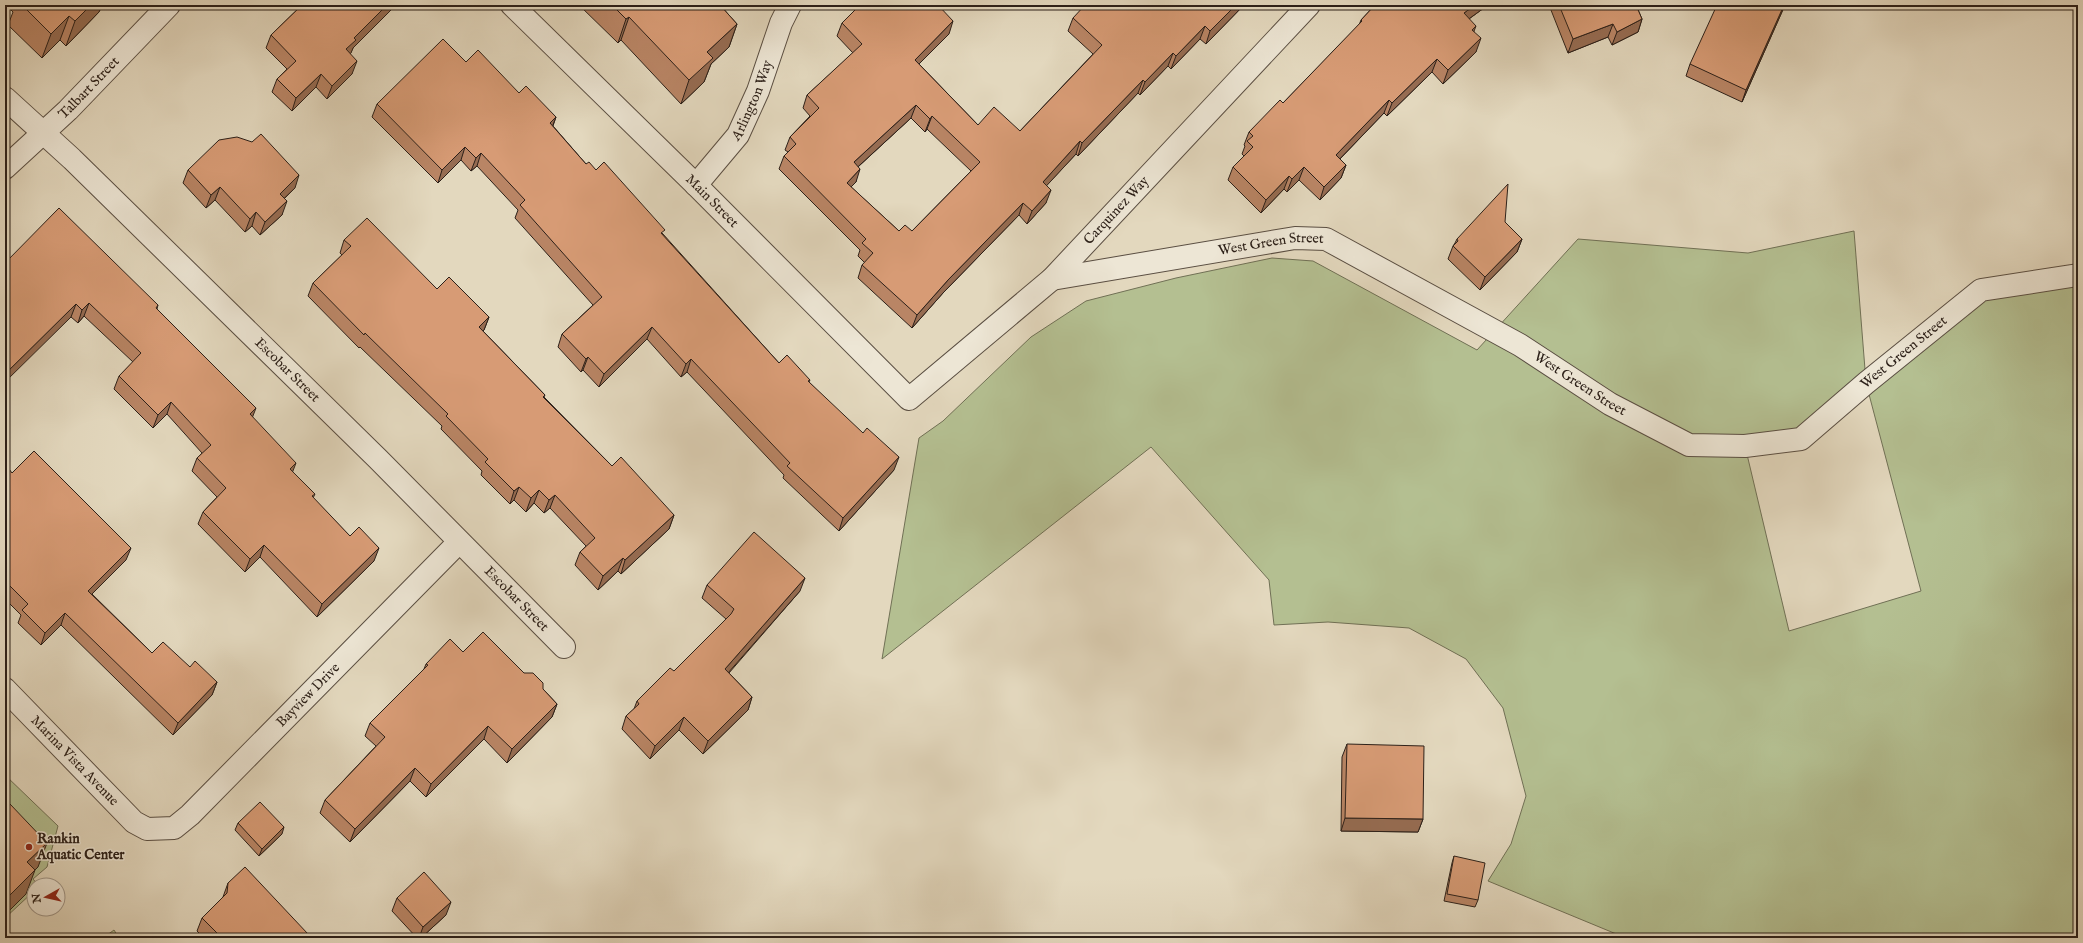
<svg xmlns="http://www.w3.org/2000/svg" width="2083" height="943" viewBox="0 0 2083 943" font-family="'IM FELL English',serif">
<style>
.green{fill:#b4bf91;stroke:#707055;fill-rule:evenodd}
.lines{fill:none;stroke-linecap:round;stroke-linejoin:round}
.minor-casing{stroke:#5a4e42;stroke-width:24}
.minor{stroke:#ede6d5;stroke-width:22}
.wall{fill:#b98565;stroke:#2c2019;fill-rule:evenodd}
.shaded-wall{fill:#966c52;stroke:#2c2019}
.building{fill:#d79b75;stroke:#2c2019;fill-rule:evenodd}
.poi-dot{fill:#8f2418;stroke:#ede6d5;stroke-width:1.5}
.labels{text-anchor:middle;dominant-baseline:central;stroke-width:3;stroke-linejoin:round;paint-order:stroke}
.street-label{font-size:14px;fill:#2c2019;stroke:#ede6d5}
.poi-label{font-size:14px;font-weight:bold;fill:#2c2019;stroke:#ede6d5;text-anchor:start}
</style>
<rect width="100%" height="100%" fill="#e3d8be"/>
<filter id="stains"><feTurbulence type="fractalNoise" baseFrequency=".005" numOctaves="4"/><feColorMatrix values="0 0 0 0 .2 0 0 0 0 .09 0 0 0 0 .02 0 0 0 .5 -.17"/></filter>
<radialGradient id="worn" r=".72"><stop offset=".6" stop-color="#630" stop-opacity="0"/><stop offset="1" stop-color="#630" stop-opacity=".3"/></radialGradient>
<g class="green">
<path d="M 1854,231 L 1866,382 L 1981,290 L 2078,275 L 2078,938 L 1626,938 L 1488,881 L 1511,844 L 1526,796 L 1503,708 L 1466,659 L 1409,628 L 1328,622 L 1274,625 L 1269,580 L 1151,447 L 882,659 L 919,438 L 943,421 L 1031,337 L 1086,301 L 1176,278 L 1272,258 L 1313,261 L 1477,350 L 1578,239 L 1748,253 ZM 1866,383 L 1921,591 L 1789,631 L 1745,446 L 1801,439 Z"/>
<polygon points="5,775 58,826 47,867 33,879 38,885 34,885 34,891 5,918"/>
<polygon points="114,930 119,938 103,938"/>
</g>
<g class="lines">
<g class="minor-casing">
<g id="minor">
<path id="s1" d="M 512,5 L 696,185 L 909,399 L 1052,279 L 1309,5"/>
<path id="s2" d="M 5,98 L 72,159 L 378,459 L 564,647"/>
<path id="s3" d="M 5,168 L 68,110 L 169,5"/>
<path id="s4" d="M 696,185 L 738,135 L 758,91 L 781,23 L 790,5"/>
<path id="s5" d="M 1052,279 L 1295,238 L 1326,239 L 1520,345 L 1610,404 L 1689,445 L 1745,446 L 1801,439 L 1866,383 L 1981,290 L 2078,275"/>
<path id="s6" d="M 5,689 L 134,822 L 147,829 L 174,828 L 190,815 L 459,542"/>
</g>
</g>
<use href="#minor" class="minor"/>
</g>
<g class="wall">
<polygon points="6,5 102,5 99,12 66,46 60,40 42,58 8,25 13,12"/>
<polygon points="302,5 396,5 353,48 350,54 352,74 327,99 316,87 292,111 272,92 277,79 287,69 266,48 271,35"/>
<polygon points="579,5 720,5 737,24 729,47 711,64 704,82 681,104 621,40 618,43"/>
<path d="M 1118,5 L 1244,5 L 1206,44 L 1200,39 L 1171,69 L 1168,66 L 1140,95 L 1138,93 L 1078,156 L 1076,154 L 1046,186 L 1046,203 L 1027,224 L 1019,215 L 943,293 L 912,328 L 858,278 L 862,265 L 865,263 L 858,256 L 860,250 L 779,169 L 784,156 L 788,152 L 785,150 L 790,137 L 810,116 L 803,108 L 807,95 L 853,53 L 837,36 L 842,23 L 949,34 L 919,64 L 978,125 L 1020,131 L 1093,54 L 1068,31 L 1073,18 L 1117,6 ZM 911,118 L 925,132 L 927,129 L 971,171 L 912,231 L 899,231 L 851,187 L 856,182 L 858,167 Z"/>
<polygon points="1375,5 1488,5 1469,19 1474,32 1476,52 1443,84 1432,72 1387,116 1384,113 1340,159 1346,165 1341,178 1320,200 1299,180 1287,192 1284,189 1261,213 1228,180 1233,167 1244,156 1242,154 1245,146 1244,145 1249,132 1283,103 1359,25 1361,20"/>
<polygon points="1549,5 1636,5 1642,19 1638,32 1612,45 1608,37 1568,53"/>
<polygon points="1785,5 1742,102 1686,76 1690,64"/>
<polygon points="466,62 519,93 556,117 553,126 586,164 596,170 663,234 779,363 810,380 809,382 894,470 839,531 783,478 784,475 687,372 681,377 647,339 599,387 583,370 581,372 558,347 562,334 593,305 515,218 518,210 477,166 471,171 461,160 438,183 372,117 377,104"/>
<polygon points="188,170 295,188 284,199 282,215 260,235 252,226 245,232 215,200 206,208 183,183"/>
<polygon points="1505,222 1522,239 1517,252 1480,290 1448,259 1453,246 1455,243 1457,239"/>
<polygon points="344,240 489,317 484,330 483,331 545,395 544,397 612,466 674,515 669,529 621,574 618,571 598,590 575,565 580,552 586,546 550,508 544,513 534,503 526,512 514,500 510,504 481,475 482,471 441,429 442,426 360,347 359,348 308,296 313,283 342,255 340,253"/>
<polygon points="5,263 158,305 157,309 252,417 292,472 315,494 313,498 374,561 317,617 260,557 245,572 198,524 203,512 217,497 192,471 197,458 202,453 167,414 153,428 114,389 119,376 133,362 84,316 78,323 71,317"/>
<polygon points="5,473 12,473 126,560 92,594 152,653 190,667 217,682 212,695 173,735 61,625 41,645 18,623 21,615 5,599"/>
<polygon points="707,585 800,591 729,673 752,697 748,710 703,754 679,730 650,759 622,729 626,716 634,709 637,701 674,671 726,619 702,598"/>
<polygon points="463,652 524,673 543,689 557,704 552,717 507,763 484,739 426,797 410,781 350,842 320,813 325,800 376,746 365,736 370,723 424,669 426,664"/>
<polygon points="1347,744 1423,819 1418,832 1341,831 1342,757"/>
<polygon points="238,823 282,834 259,856 235,830"/>
<polygon points="1454,856 1478,900 1475,907 1444,901 1452,863"/>
<polygon points="228,883 308,934 307,938 204,938 197,931 202,918 223,897"/>
<polygon points="397,898 446,915 421,938 417,938 392,911"/>
</g>
<g class="shaded-wall">
<polygon points="91,5 102,5 99,12 66,46 75,21"/>
<polygon points="387,5 396,5 353,48 351,53 341,63 346,49 354,38"/>
<polygon points="1236,5 1244,5 1206,44 1210,31"/>
<polygon points="1475,5 1488,5 1459,26 1464,13"/>
<polygon points="1784,5 1785,5 1742,102 1746,90"/>
<polygon points="69,16 60,40 42,58 51,34"/>
<polygon points="629,17 621,40 618,43 626,19"/>
<polygon points="1642,19 1638,32 1612,45 1617,32"/>
<polygon points="953,21 949,34 910,73 915,60"/>
<polygon points="737,24 729,47 711,64 704,82 681,104 689,80 707,52"/>
<polygon points="1613,24 1608,37 1568,53 1573,39"/>
<polygon points="1205,26 1200,39 1171,69 1176,56"/>
<polygon points="1476,26 1471,39 1472,30"/>
<polygon points="1481,38 1476,52 1443,84 1448,70"/>
<polygon points="1173,53 1168,66 1140,95 1145,82"/>
<polygon points="1437,59 1432,72 1387,116 1392,103"/>
<polygon points="357,61 352,74 327,99 332,86"/>
<polygon points="321,74 316,87 292,111 296,98"/>
<polygon points="1143,80 1138,93 1078,156 1082,143"/>
<polygon points="1389,100 1384,113 1331,168 1336,155"/>
<polygon points="916,105 911,118 849,175 854,162"/>
<polygon points="932,116 927,129 925,132 930,119"/>
<polygon points="556,117 551,130 550,123"/>
<polygon points="1080,141 1076,154 1038,195 1043,182"/>
<polygon points="465,147 461,160 438,183 442,170"/>
<polygon points="481,153 477,166 471,171 476,158"/>
<polygon points="1346,165 1341,178 1320,200 1324,187"/>
<polygon points="1304,167 1299,180 1287,192 1292,179"/>
<polygon points="860,169 856,182 842,196 847,183"/>
<polygon points="299,175 295,188 275,207 280,194"/>
<polygon points="1289,176 1284,189 1261,213 1266,200"/>
<polygon points="220,187 215,200 206,208 211,195"/>
<polygon points="1051,190 1046,203 1027,224 1032,211"/>
<polygon points="287,201 282,215 260,235 265,222"/>
<polygon points="1023,203 1019,215 943,293 912,328 917,315 948,280"/>
<polygon points="256,212 252,226 245,232 250,219"/>
<polygon points="1522,239 1517,252 1480,290 1485,277"/>
<polygon points="89,303 84,316 78,323 82,310"/>
<polygon points="76,304 71,317 5,382 5,374"/>
<polygon points="489,317 484,330 474,341 479,327"/>
<polygon points="652,327 647,339 599,387 604,374"/>
<polygon points="588,357 583,370 581,372 586,359"/>
<polygon points="691,359 687,372 681,377 686,364"/>
<polygon points="171,402 167,414 153,428 158,415"/>
<polygon points="256,408 251,421 250,414"/>
<polygon points="899,457 894,470 839,531 843,518"/>
<polygon points="296,463 291,476 290,469"/>
<polygon points="519,487 514,500 510,504 514,491"/>
<polygon points="539,490 534,503 526,512 531,498"/>
<polygon points="555,495 550,508 544,513 549,500"/>
<polygon points="674,515 669,529 621,574 625,560"/>
<polygon points="264,545 260,557 245,572 250,559"/>
<polygon points="131,548 126,560 83,603 88,591"/>
<polygon points="379,548 374,561 317,617 322,604"/>
<polygon points="623,558 618,571 598,590 603,576"/>
<polygon points="805,578 800,591 720,682 725,669"/>
<polygon points="65,613 61,625 41,645 45,633"/>
<polygon points="217,682 212,695 173,735 178,723"/>
<polygon points="752,697 748,710 703,754 708,741"/>
<polygon points="557,704 552,717 507,763 512,749"/>
<polygon points="684,717 679,730 650,759 655,746"/>
<polygon points="488,726 484,739 426,797 431,784"/>
<polygon points="415,768 410,781 350,842 355,829"/>
<polygon points="1345,818 1423,819 1418,832 1341,831"/>
<polygon points="284,827 282,834 259,856 262,849"/>
<polygon points="47,843 38,867 19,886 27,862"/>
<polygon points="35,870 26,894 5,915 5,900"/>
<polygon points="451,902 446,915 421,938 419,938 423,927"/>
</g>
<g class="building">
<polygon points="22,5 91,5 75,21 69,16 51,34"/>
<polygon points="302,5 387,5 354,38 356,40 346,49 357,61 332,86 321,74 296,98 277,79 296,61 271,35"/>
<polygon points="612,5 720,5 737,24 707,52 713,58 689,80 629,17 626,19"/>
<path d="M 860,5 L 938,5 L 953,21 L 915,60 L 978,125 L 994,107 L 1020,131 L 1102,45 L 1073,18 L 1085,5 L 1116,5 L 1117,6 L 1118,5 L 1236,5 L 1210,31 L 1205,26 L 1176,56 L 1173,53 L 1145,82 L 1143,80 L 1082,143 L 1080,141 L 1043,182 L 1051,190 L 1032,211 L 1023,203 L 948,280 L 917,315 L 862,265 L 873,253 L 862,243 L 866,239 L 784,156 L 796,144 L 790,137 L 819,108 L 807,95 L 862,44 L 842,23 ZM 916,105 L 930,119 L 932,116 L 980,162 L 912,231 L 905,225 L 899,231 L 847,183 L 860,169 L 854,162 Z"/>
<polygon points="1375,5 1475,5 1464,13 1476,26 1472,30 1481,38 1448,70 1437,59 1392,103 1389,100 1336,155 1346,165 1324,187 1304,167 1292,179 1289,176 1266,200 1233,167 1253,147 1247,141 1253,136 1249,132 1280,100 1283,103 1362,21 1361,20"/>
<polygon points="1559,5 1636,5 1642,19 1617,32 1613,24 1573,39"/>
<polygon points="1717,5 1784,5 1746,90 1690,64"/>
<polygon points="443,39 466,62 478,50 519,93 526,86 556,117 550,123 586,164 589,162 596,170 604,162 665,230 661,233 779,363 787,355 810,380 808,381 863,433 867,428 899,457 843,518 787,466 790,463 691,359 686,364 652,327 604,374 588,357 586,359 562,334 602,297 520,205 525,200 481,153 476,158 465,147 442,170 377,104"/>
<polygon points="261,134 299,175 280,194 287,201 265,222 256,212 250,219 220,187 211,195 188,170 219,140 237,137 252,142"/>
<polygon points="1508,184 1505,222 1522,239 1485,277 1453,246 1458,241 1457,239"/>
<polygon points="59,208 158,305 156,308 256,408 250,414 296,463 290,469 315,494 312,496 350,536 359,527 379,548 322,604 264,545 250,559 203,512 226,488 197,458 211,445 171,402 158,415 119,376 141,353 89,303 82,310 76,304 5,374 5,263"/>
<polygon points="367,218 437,289 449,277 489,317 479,327 545,395 543,397 612,466 621,457 674,515 625,560 623,558 603,576 580,552 595,538 555,495 549,500 539,490 531,498 519,487 514,491 485,462 488,459 446,416 448,414 365,333 364,335 313,283 351,246 344,240"/>
<polygon points="34,451 131,548 88,591 152,653 163,642 190,667 195,661 217,682 178,723 65,613 45,633 22,610 28,604 5,581 5,473 9,469 12,473"/>
<polygon points="754,532 805,578 725,669 752,697 708,741 684,717 655,746 626,716 639,704 637,701 670,668 674,671 731,614 734,609 707,585"/>
<polygon points="483,632 524,673 533,673 543,683 543,689 557,704 512,749 488,726 431,784 415,768 355,829 325,800 385,737 370,723 428,665 426,664 450,639 463,652"/>
<polygon points="1347,744 1424,746 1423,819 1345,818"/>
<polygon points="260,802 284,827 262,849 238,823"/>
<polygon points="10,804 47,843 27,862 35,870 5,900 5,809"/>
<polygon points="1454,856 1485,863 1478,900 1447,894"/>
<polygon points="245,867 308,934 304,938 222,938 202,918 227,893 228,883"/>
<polygon points="424,872 451,902 423,927 397,898"/>
</g>
<circle class="poi-dot" cx="29" cy="847" r="4"/>
<g class="labels">
<g class="street-label">
<text stroke="none"><textPath href="#s3" startOffset="116">Talbart Street</textPath></text>
<text stroke="none"><textPath href="#s4" startOffset="103">Arlington Way</textPath></text>
<text stroke="none"><textPath href="#s1" startOffset="280">Main Street</textPath></text>
<text stroke="none"><textPath href="#s1" startOffset="840">Carquinez Way</textPath></text>
<text stroke="none"><textPath href="#s5" startOffset="222">West Green Street</textPath></text>
<text stroke="none"><textPath href="#s5" startOffset="942">West Green Street</textPath></text>
<text stroke="none"><textPath href="#s2" startOffset="392">Escobar Street</textPath></text>
<text stroke="none"><textPath href="#s5" startOffset="570">West Green Street</textPath></text>
<text stroke="none"><textPath href="#s2" startOffset="716">Escobar Street</textPath></text>
<text stroke="none"><textPath href="#s6" startOffset="416">Bayview Drive</textPath></text>
<text stroke="none"><textPath href="#s6" startOffset="100">Marina Vista Avenue</textPath></text>
</g>
<g class="poi-label">
<text x="37" y="839">Rankin<tspan x="37" dy="16">Aquatic Center</tspan></text>
</g>
</g>
<rect width="2083" height="943" fill="none" stroke="#e3d8be" stroke-width="20"/>
<rect x="6" y="6" width="2071" height="931" fill="none" stroke="#2c2019" stroke-width="2"/>
<rect x="10" y="10" width="2063" height="923" fill="none" stroke="#2c2019"/>
<g transform="translate(46 897) rotate(262)"><circle r="19" fill="#ede6d5" stroke="#a0978a"/>
<path d="M0-3L7 15L0 10L-7 15Z" fill="#8f2418"/>
<text y="-6" font-size="11" font-weight="bold" text-anchor="middle" fill="#2c2019">N</text>
</g>
<rect width="100%" height="100%" filter="url(#stains)"/>
<rect width="100%" height="100%" fill="url(#worn)"/>
</svg>
